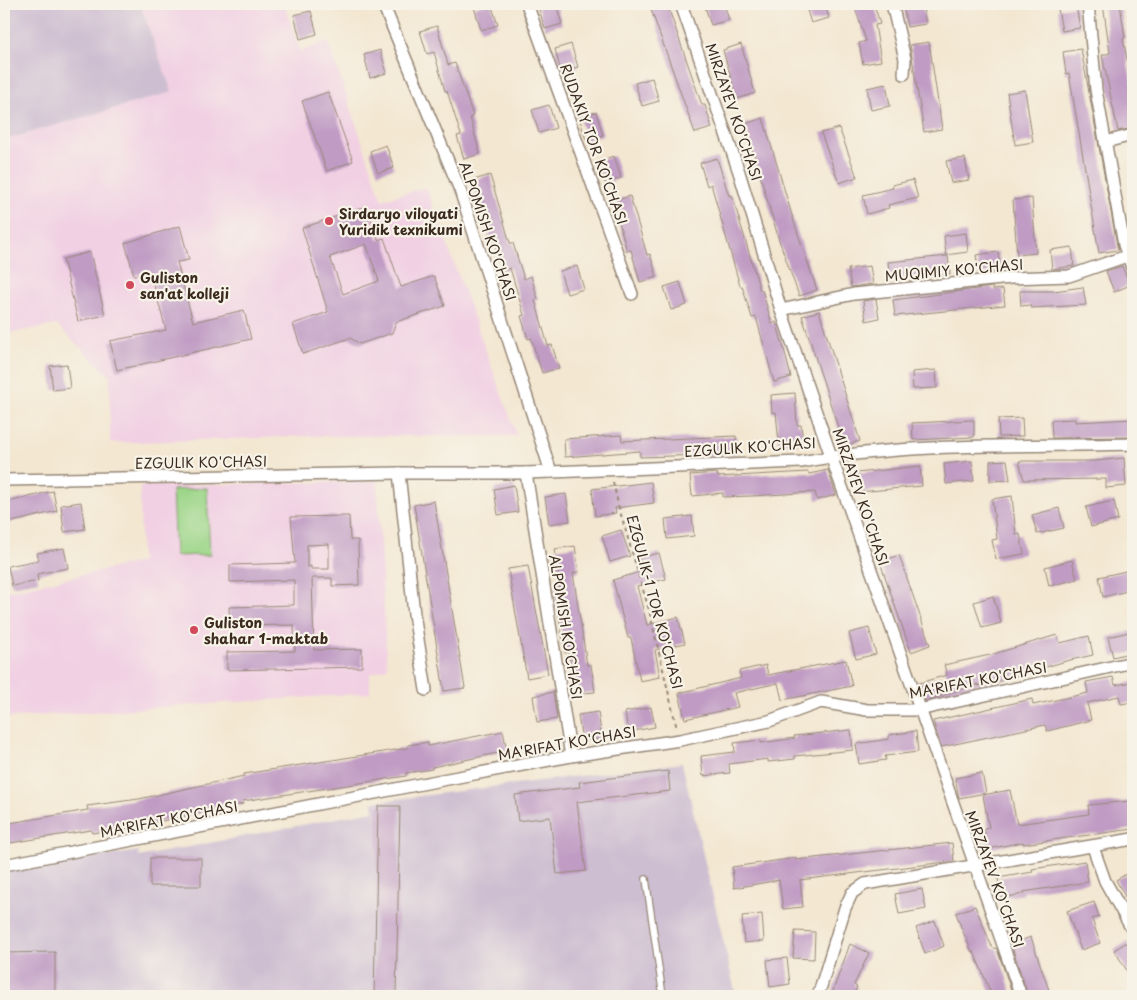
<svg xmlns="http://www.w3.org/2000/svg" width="1137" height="1000" viewBox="0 0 1137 1000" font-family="'Playpen Sans',sans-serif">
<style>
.built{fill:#f1d0e3}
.industrial{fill:#cebed1}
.green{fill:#9dd689;stroke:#6c8054}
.building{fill:#c09bc4;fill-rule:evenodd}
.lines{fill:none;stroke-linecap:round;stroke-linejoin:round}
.service-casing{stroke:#978878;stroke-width:8}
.minor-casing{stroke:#978878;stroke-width:14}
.path{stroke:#978878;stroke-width:2;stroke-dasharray:4 4;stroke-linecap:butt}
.service{stroke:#fff;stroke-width:5.5}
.minor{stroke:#fff;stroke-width:11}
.poi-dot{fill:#d1495b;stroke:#f7f3e8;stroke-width:2}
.labels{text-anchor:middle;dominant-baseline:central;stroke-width:4.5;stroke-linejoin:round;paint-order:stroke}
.street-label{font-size:14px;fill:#3b2a1e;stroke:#f7f3e8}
.poi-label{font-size:14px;font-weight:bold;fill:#3b2a1e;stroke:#f7f3e8;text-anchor:start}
</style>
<rect width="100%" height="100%" fill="#f7f3e8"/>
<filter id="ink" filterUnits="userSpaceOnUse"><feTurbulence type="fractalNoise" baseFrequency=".02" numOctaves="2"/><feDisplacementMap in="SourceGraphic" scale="10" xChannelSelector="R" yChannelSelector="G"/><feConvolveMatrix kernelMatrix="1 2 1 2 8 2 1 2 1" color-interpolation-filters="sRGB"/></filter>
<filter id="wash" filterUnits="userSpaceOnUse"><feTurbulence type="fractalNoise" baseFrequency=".0096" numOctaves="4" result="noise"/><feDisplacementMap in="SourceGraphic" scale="20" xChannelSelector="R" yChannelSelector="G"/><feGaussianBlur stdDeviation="1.12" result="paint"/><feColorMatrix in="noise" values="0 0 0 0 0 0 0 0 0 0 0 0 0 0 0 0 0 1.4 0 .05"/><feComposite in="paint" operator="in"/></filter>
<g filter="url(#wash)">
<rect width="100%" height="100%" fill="#f3e7d1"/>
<g class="built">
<polygon points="140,4 284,4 300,52 328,41 382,200 426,187 517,436 311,436 110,443 110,376 57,325 4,334 4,140 172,92"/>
<polygon points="377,481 387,668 370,674 370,693 4,718 4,592 141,562 140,486"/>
</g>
<g class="industrial">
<polygon points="4,4 140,4 172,92 4,140"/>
<polygon points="682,763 736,996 4,996 4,871 139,851 138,857 374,811 373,802"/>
</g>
<polygon class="green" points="207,488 210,555 175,556 172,490"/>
<g id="blocks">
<g class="building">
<polygon points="484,4 491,4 498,25 481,30 474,7"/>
<polygon points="546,4 556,4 562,24 545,29 538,6"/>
<polygon points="649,4 667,4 702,105 705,105 712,128 695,133"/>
<polygon points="704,4 724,4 729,20 711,25"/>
<polygon points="805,4 825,4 829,18 811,23"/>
<polygon points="869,4 874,4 880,24 875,25 881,61 863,64 859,43 866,41 855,8"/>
<polygon points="922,4 926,24 907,27 903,5"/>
<polygon points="1103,4 1120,4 1125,38 1123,39 1133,89 1133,128 1118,131 1102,55 1110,53"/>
<polygon points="1076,6 1080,28 1062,31 1058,9"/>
<polygon points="311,11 317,34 300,39 294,15"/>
<polygon points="437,26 448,65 455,63 473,116 470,117 480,154 464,159 457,136 461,135 447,91 445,91 434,52 427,54 420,31"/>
<polygon points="929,42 942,129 924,132 910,45"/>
<polygon points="571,44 578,67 561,72 555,49"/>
<polygon points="741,44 755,93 737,99 723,50"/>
<polygon points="1081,49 1118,250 1099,253 1069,73 1066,74 1063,52"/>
<polygon points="380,50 387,73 370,78 364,55"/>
<polygon points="652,78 659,101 642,106 635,83"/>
<polygon points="886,84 890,106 871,110 867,88"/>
<polygon points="1025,90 1033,142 1015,145 1007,93"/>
<polygon points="328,92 353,161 327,171 302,101"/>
<polygon points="549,105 556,128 539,133 532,110"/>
<polygon points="596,112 603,135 586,140 579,117"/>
<polygon points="763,118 794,222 817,290 799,296 779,240 745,124"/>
<polygon points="839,128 857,177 839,183 821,133"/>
<polygon points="386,145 394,168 378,173 370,151"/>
<polygon points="614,156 621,178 605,183 598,161"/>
<polygon points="717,158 729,196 732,195 760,290 762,290 772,324 776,322 783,345 791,377 774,382 756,317 752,318 742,286 740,286 711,184 707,186 700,163"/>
<polygon points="965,158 969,180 951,183 946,161"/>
<polygon points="490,175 510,243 513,243 524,279 531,276 538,299 535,300 548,346 552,345 559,368 542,373 531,338 528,339 521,316 524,315 510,268 503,271 493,238 491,239 474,180"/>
<polygon points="913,180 918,198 888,205 889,208 867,214 863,195 893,188 892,185"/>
<polygon points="630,196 647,255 650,254 657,277 640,282 631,250 627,251 613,201"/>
<polygon points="1032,198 1036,253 1017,255 1013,200"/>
<path d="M 367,206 L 378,240 L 384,238 L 401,287 L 434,276 L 445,306 L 396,322 L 392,333 L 360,344 L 350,338 L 303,354 L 293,324 L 328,312 L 302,228 ZM 366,244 L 379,281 L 343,294 L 330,257 Z"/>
<polygon points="180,226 189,260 177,262 193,322 244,310 251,339 117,370 110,341 166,330 150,271 134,275 125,243"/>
<polygon points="966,233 968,252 946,255 944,236"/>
<polygon points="1072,247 1074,266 1052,269 1050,250"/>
<polygon points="90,252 105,315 78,321 63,259"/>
<polygon points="998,252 1001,271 979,274 976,255"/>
<polygon points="948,256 950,274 890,280 888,262"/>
<polygon points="577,266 584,289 567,294 560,271"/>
<polygon points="870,266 873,284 851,287 848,269"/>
<polygon points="1122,266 1130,285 1114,292 1106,271"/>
<polygon points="680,282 687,305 671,310 664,287"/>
<polygon points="992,287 993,290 1003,289 1005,305 895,316 893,300"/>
<polygon points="1083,287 1086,305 1031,308 1030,305 1021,306 1020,291 1054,291"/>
<polygon points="876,299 879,318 866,321 863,301"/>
<polygon points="819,311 860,441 844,446 802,316"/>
<polygon points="67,364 70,388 53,390 50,366"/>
<polygon points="936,370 937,388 913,389 912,372"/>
<polygon points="795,393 797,425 801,425 803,443 779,444 776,412 772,413 771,395"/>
<polygon points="1022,418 1023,436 999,437 998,419"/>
<polygon points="1075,419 1075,422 1133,419 1133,437 1052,438 1051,420"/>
<polygon points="974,420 974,437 913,440 912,423"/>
<polygon points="621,435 622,441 736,436 737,454 640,457 640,451 565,457 564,439"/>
<polygon points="1124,458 1126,486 1106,488 1106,479 1024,480 1019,461 1095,461"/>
<polygon points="1007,460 1010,480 990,481 990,461"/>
<polygon points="972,461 974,481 946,484 944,464"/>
<polygon points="920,466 922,486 859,492 857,473"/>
<polygon points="828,470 836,495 817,500 815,492 752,496 723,497 723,493 692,496 690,475 717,473 718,477 808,472 809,474"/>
<polygon points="651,482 654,503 615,508 616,513 595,516 592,489"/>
<polygon points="514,485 518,512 498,515 494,489"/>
<polygon points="53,491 57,511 4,524 4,503"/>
<polygon points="566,494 570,521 549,524 545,497"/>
<polygon points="1012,496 1016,535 1020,534 1024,554 996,559 992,540 997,539 992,499"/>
<polygon points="434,501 465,688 444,691 414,505"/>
<polygon points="1114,501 1118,520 1091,527 1086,507"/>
<polygon points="81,502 85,529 64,532 61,505"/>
<polygon points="1059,508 1064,528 1037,534 1032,515"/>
<path d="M 349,516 L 350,540 L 358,540 L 359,585 L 332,586 L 332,578 L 312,578 L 314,650 L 362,649 L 362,667 L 227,670 L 227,652 L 295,651 L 294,625 L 230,626 L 229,607 L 294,605 L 294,580 L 230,582 L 230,565 L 295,563 L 291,517 ZM 329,544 L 329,569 L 311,569 L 311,566 L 307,567 L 307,545 Z"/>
<polygon points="692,516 694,536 667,539 665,519"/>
<polygon points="621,530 630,556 610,562 602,536"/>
<polygon points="575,546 579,572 573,573 587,665 591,665 595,692 574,694 569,652 565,653 554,588 560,587 555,549"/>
<polygon points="64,548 68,568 37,574 38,581 12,586 8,566 39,560 37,553"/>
<polygon points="659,553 666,579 637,586 647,625 678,617 685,643 655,650 660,677 640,681 631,638 628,638 613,580 643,571 639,558"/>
<polygon points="899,555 930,645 911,652 880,562"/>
<polygon points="1072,560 1077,579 1049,586 1045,567"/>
<polygon points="528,566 548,674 527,678 508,569"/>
<polygon points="1126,571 1131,590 1103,597 1099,577"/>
<polygon points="993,596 1001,623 982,628 974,602"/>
<polygon points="869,628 876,654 856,659 849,633"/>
<polygon points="1133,631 1133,652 1113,657 1108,637"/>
<polygon points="1057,635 1060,643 1089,636 1093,655 1066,661 1000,681 978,686 978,684 925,701 919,683 947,675 944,665 990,655"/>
<polygon points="846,660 852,686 782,700 778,683 734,693 738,707 685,719 679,693 741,678 739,671 766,665 768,675"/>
<polygon points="1113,677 1115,685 1133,682 1133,702 1121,704 1119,696 1087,703 1091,720 1047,731 1045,725 941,747 933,721 1032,699 1033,705 1088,693 1086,682"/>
<polygon points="553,692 557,719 537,722 533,696"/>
<polygon points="651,707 655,727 628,732 625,712"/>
<polygon points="598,712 602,739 582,741 578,715"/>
<polygon points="851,730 853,750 795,756 795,759 768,762 768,759 729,764 730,773 703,776 701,756 735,752 734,743 761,740 761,743 795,738 794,736"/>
<polygon points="503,731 507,751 432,767 432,769 406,773 406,776 243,801 243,804 138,826 92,833 91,830 4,844 4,825 10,823 88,810 87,806 139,799 244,776 244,774 408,748 408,745 428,742 428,746"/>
<polygon points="916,731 918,752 885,756 886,760 859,764 856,744 889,739 889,735"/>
<polygon points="668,771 670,791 577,802 586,871 557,874 550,817 518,821 515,795 580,787 579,782"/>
<polygon points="982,773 986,793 959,798 955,778"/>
<polygon points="1010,790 1017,824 1089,814 1088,805 1130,801 1133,829 1023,844 1023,842 988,849 984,829 989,828 983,795"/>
<polygon points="378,806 400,806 396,996 374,996"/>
<polygon points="952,843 954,861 800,880 803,907 783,909 779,880 734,888 732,867 796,858 796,860"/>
<rect x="150" y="858" width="51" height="28"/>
<polygon points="1085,861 1088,882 1023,892 1024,894 1001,898 998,878 1033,872 1032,869"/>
<polygon points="1133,870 1133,896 1127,900 1116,880"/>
<polygon points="922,889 926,909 899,914 895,894"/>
<polygon points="1094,902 1099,917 1092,919 1100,943 1081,950 1067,911"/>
<polygon points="975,906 992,947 997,949 1013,996 992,996 974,952 972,952 961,927 956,913"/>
<polygon points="762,914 764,941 744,943 742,916"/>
<polygon points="935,921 944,946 925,954 916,928"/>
<polygon points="795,931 815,932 814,959 793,958"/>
<polygon points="1031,937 1041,967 1051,996 1028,996 1011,944"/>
<polygon points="1127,942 1133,953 1133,980 1114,950"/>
<polygon points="850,944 869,953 854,985 857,987 853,996 831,996"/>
<polygon points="55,952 55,996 4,996 4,953"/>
<polygon points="787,958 790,984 770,987 767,960"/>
</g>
</g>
</g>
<g filter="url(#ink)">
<use href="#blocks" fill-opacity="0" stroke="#978878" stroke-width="1"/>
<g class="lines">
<g class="service-casing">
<polyline id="service" points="646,879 663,996"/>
</g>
<g class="minor-casing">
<g id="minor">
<polyline points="383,4 460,190 551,472"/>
<polyline points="527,4 632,294"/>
<polyline points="681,4 739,172 781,310 831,456 1021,996"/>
<polyline points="892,4 905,59 904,74"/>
<polyline points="1088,4 1096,90 1124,245 1133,270"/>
<polyline points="1105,142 1133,135"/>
<polyline points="781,310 854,294 1011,278 1069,276 1127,256"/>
<polyline points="399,473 414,614 426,690"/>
<polyline points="526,473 571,756"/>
<path d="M 4,480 L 399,473 L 526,473 L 801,462 C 910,442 1023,447 1133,444"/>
<polyline points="1093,847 1105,881 1133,931"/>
<polyline points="4,865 442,780 571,756 680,740 769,721 821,702 867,710 919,710 1133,662"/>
<polyline points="818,996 845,908 852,893 865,884 1133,839"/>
</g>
</g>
<polyline class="path" points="613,482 619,508 649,610 677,729"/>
<use href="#service" class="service"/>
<use href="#minor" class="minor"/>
</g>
</g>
<g class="poi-dot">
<circle cx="329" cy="221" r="5"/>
<circle cx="130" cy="285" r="5"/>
<circle cx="194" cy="630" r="5"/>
</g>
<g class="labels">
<g class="street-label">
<text transform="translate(734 112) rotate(71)">MIRZAYEV KO'CHASI</text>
<text transform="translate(594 144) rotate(70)">RUDAKIY TOR KO'CHASI</text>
<text transform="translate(488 231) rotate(71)">ALPOMISH KO'CHASI</text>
<text transform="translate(954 270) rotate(-5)">MUQIMIY KO'CHASI</text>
<text transform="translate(750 447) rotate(-4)">EZGULIK KO'CHASI</text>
<text transform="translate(201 462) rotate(-1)">EZGULIK KO'CHASI</text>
<text transform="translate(861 497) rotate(71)">MIRZAYEV KO'CHASI</text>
<text transform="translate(655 602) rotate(75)">EZGULIK-1 TOR KO'CHASI</text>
<text transform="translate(566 627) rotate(81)">ALPOMISH KO'CHASI</text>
<text transform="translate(978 680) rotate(-11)">MA'RIFAT KO'CHASI</text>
<text transform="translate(567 743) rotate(-10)">MA'RIFAT KO'CHASI</text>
<text transform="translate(169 819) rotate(-11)">MA'RIFAT KO'CHASI</text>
<text transform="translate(995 879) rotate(70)">MIRZAYEV KO'CHASI</text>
</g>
<g class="poi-label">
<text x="339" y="213">Sirdaryo viloyati<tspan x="339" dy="16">Yuridik texnikumi</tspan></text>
<text x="140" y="277">Guliston<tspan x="140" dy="16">san'at kolleji</tspan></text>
<text x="204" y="622">Guliston<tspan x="204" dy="16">shahar 1-maktab</tspan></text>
</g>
</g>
<rect width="1137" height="1000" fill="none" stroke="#f7f3e8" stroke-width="20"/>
</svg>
